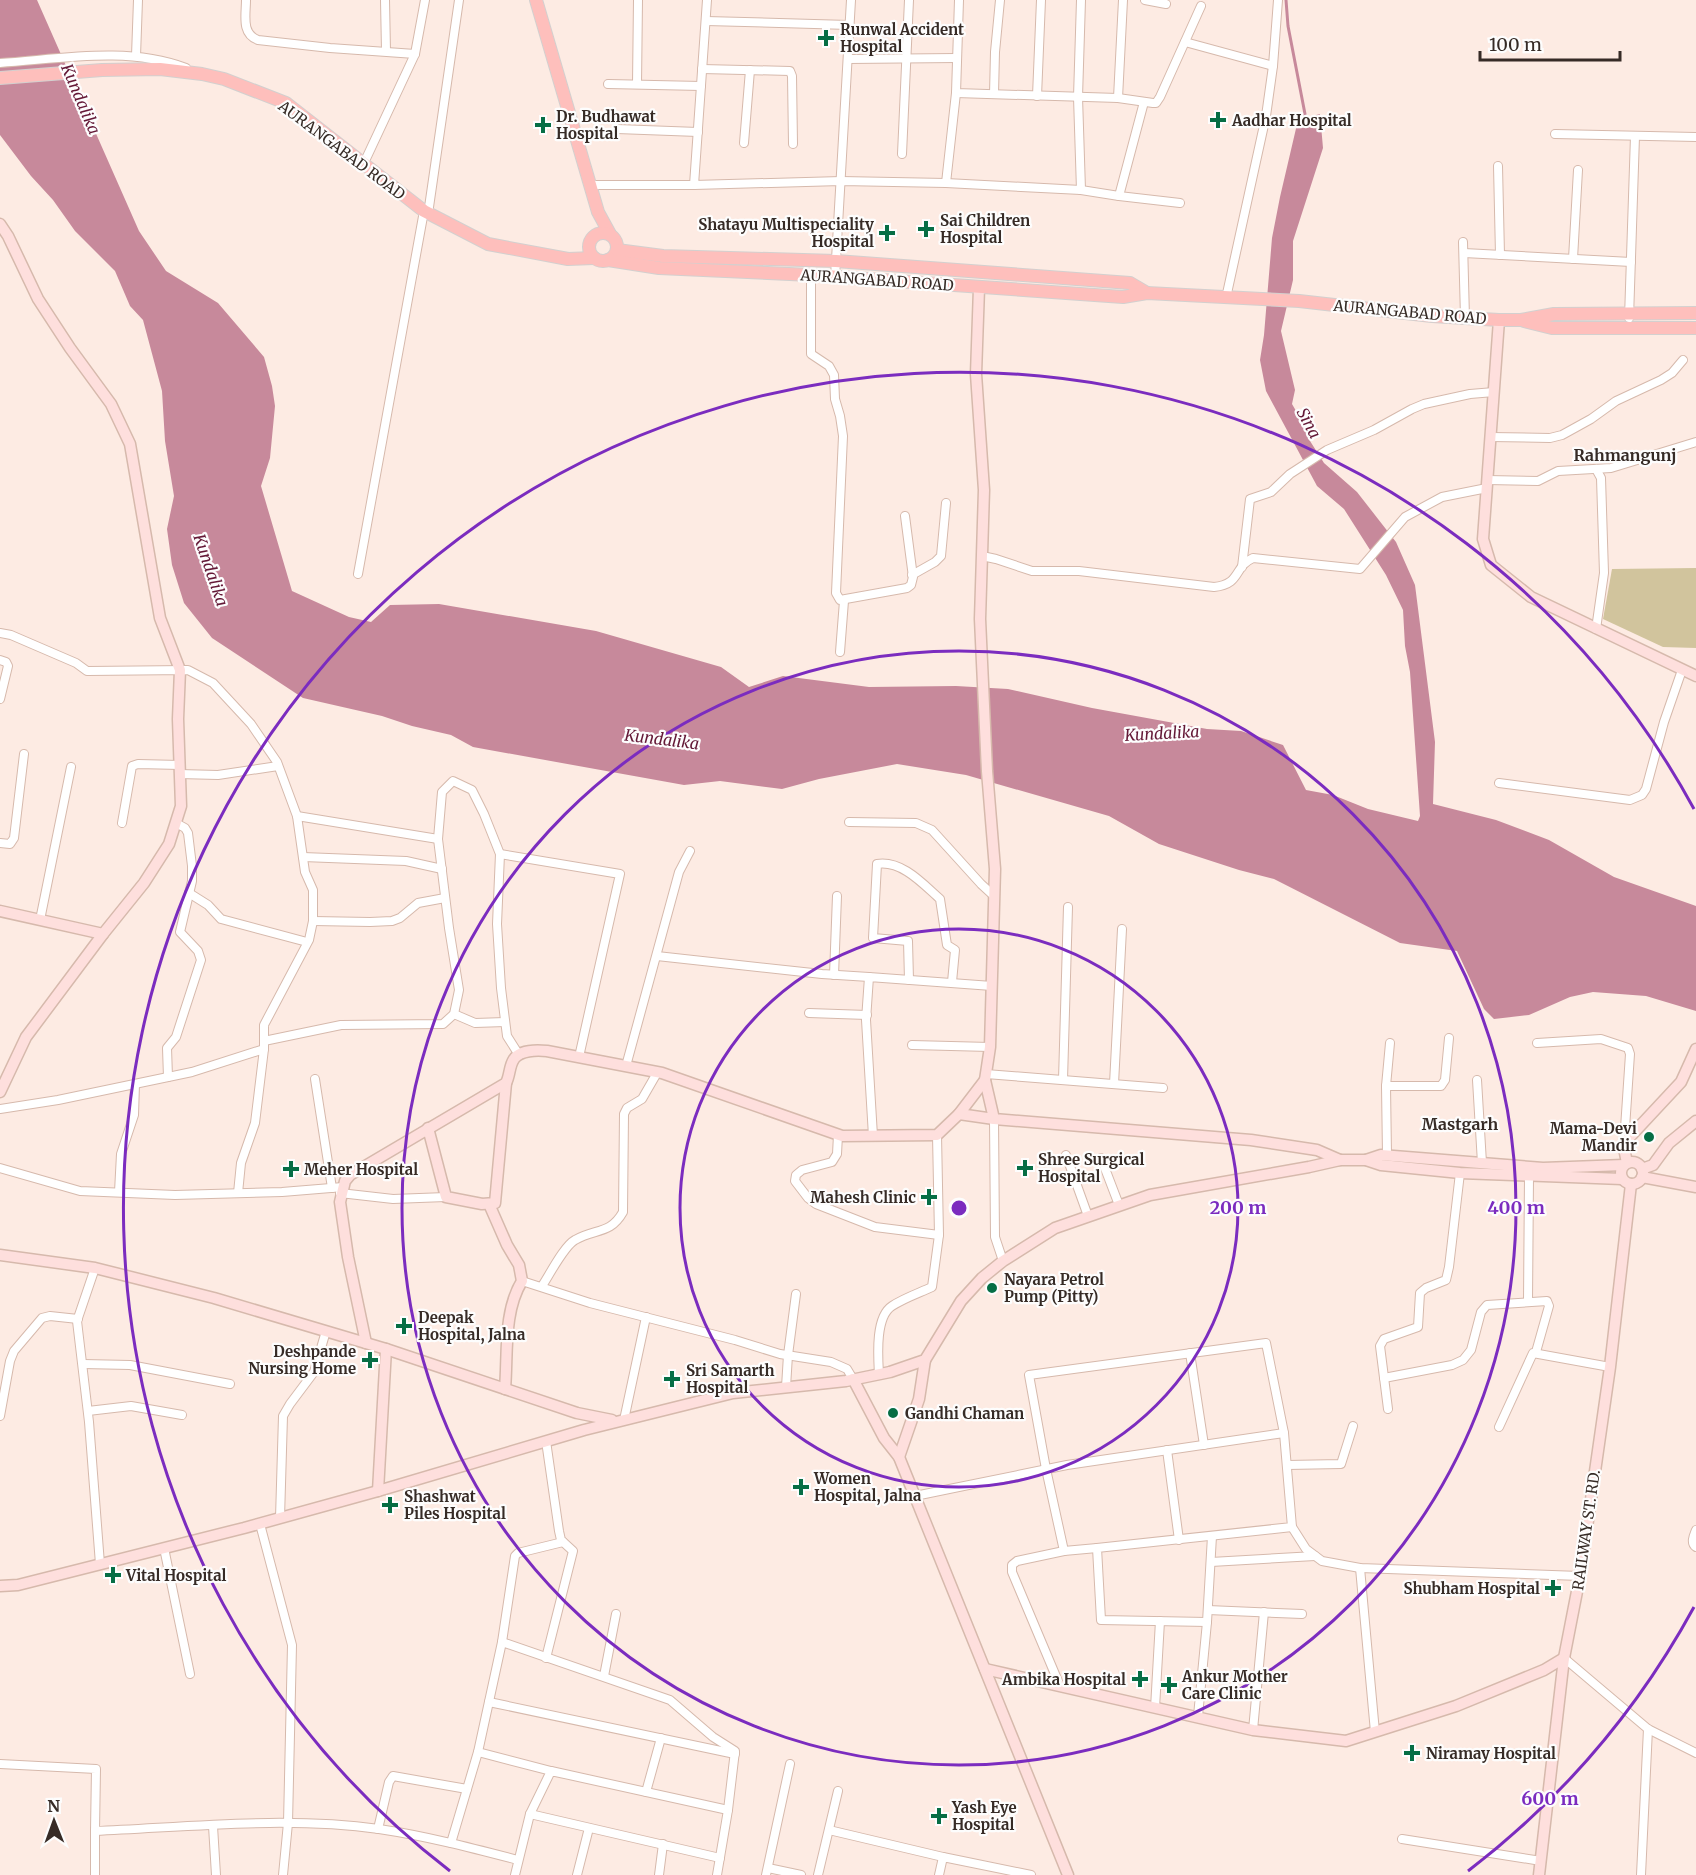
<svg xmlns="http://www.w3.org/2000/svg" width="1696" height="1875" viewBox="0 0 1696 1875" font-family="Merriweather,serif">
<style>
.green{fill:#d1c49d}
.water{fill:#c7899b}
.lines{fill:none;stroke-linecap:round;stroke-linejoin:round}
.stream{stroke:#c7899b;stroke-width:3}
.street-casing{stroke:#d6b9ac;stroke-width:10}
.secondary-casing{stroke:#d6b9ac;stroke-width:13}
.primary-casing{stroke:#d3d0cf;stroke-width:14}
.street{stroke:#fff;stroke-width:8}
.secondary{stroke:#fedfdd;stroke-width:10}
.primary{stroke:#febfbc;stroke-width:12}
.ring{fill:none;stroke:#7b2cbf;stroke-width:3}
.poi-dot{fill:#066e45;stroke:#fdfdfd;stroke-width:2}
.labels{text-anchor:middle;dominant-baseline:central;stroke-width:4.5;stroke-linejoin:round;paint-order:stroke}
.poi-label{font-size:15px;font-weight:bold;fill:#362b26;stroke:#fdfdfd;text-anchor:start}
.street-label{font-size:15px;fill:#362b26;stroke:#fdfdfd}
.water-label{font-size:16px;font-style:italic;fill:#641937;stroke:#fdfdfd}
.neighbourhood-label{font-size:16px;font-weight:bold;fill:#362b26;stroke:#fdfdfd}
.centre{fill:#7b2cbf;stroke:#fdfdfd;stroke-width:3}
.ring-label{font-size:18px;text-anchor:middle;font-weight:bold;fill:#7b2cbf;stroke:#fdfdfd;stroke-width:4.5;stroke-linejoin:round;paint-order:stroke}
</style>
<rect width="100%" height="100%" fill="#fdebe3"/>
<polygon class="green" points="1696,568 1696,648 1663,647 1603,619 1612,569"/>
<polygon class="water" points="0,0 37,0 139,231 166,271 218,303 264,357 272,386 275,406 270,458 261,486 292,591 349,617 371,622 390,605 439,604 596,631 721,667 749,687 783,676 869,687 956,686 1008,689 1092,708 1207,729 1241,731 1283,745 1306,790 1333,795 1368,809 1418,821 1420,816 1410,672 1405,646 1403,610 1386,575 1344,509 1317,486 1266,391 1260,360 1264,335 1272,238 1280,197 1298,120 1320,114 1323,148 1293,241 1293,280 1281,331 1295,390 1292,404 1303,423 1310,441 1324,463 1357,492 1396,542 1415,585 1435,742 1433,804 1496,820 1549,840 1614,877 1696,906 1696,1011 1646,996 1593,992 1570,997 1529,1015 1494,1019 1484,1009 1457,951 1400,943 1274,879 1239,870 1159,844 1109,816 966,775 897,764 819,779 782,789 720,781 684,785 473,747 451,735 412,726 382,716 303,698 212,638 184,603 172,565 167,529 174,496 165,441 162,391 143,320 130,306 115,271 75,231 53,200 31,176 0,135"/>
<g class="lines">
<polyline class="stream" points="1286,0 1288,26 1305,114 1304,120"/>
<g class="street-casing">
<g id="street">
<path d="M 246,0 C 246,15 241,34 258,40 L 330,48 L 415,54"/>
<polyline points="385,0 386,51"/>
<polyline points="707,0 694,185 841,181 946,183 1081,190 1119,196 1180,203"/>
<polyline points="959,0 956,93 1118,98 1153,103 1156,103 1160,97 1201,6"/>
<polyline points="1081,0 1078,97 1081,190"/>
<polyline points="1145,0 1166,4"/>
<polyline points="706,21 849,25"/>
<polyline points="1185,42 1273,66"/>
<polyline points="136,56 138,0"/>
<polyline points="848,59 957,58"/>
<path d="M 0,63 C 61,59 127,46 186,68"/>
<polyline points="702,69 790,71 792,76 793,144"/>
<polyline points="608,84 701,86"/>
<polyline points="637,84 638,0"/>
<polyline points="994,94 995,52 1000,0"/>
<polyline points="1037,96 1041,0"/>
<polyline points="1118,98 1123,0"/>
<polyline points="617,129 698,132"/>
<polyline points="1555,134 1696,137"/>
<polyline points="744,143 750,70"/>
<polyline points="902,154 909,0"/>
<polyline points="364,163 415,54 425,0"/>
<polyline points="1498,166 1500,255"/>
<polyline points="946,183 956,93"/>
<polyline points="591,185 694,185"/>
<polyline points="1119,196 1144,102"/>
<polyline points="428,214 459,0"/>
<polyline points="1463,242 1465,318"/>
<polyline points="1464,253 1631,262"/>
<polyline points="1573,259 1578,170"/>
<polyline points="811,275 811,354 829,366 834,375 835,399 840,416 843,436 836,593 840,600 907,588 911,585 913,577 905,516"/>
<polyline points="835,277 851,0"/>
<polyline points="1226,298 1266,116 1273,66 1278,0"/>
<polyline points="1629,318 1635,136"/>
<polyline points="1490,437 1550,438 1562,435 1591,419 1616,401 1661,380 1672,373 1683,360"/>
<polyline points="1596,469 1601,478 1604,573 1596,629"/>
<polyline points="1487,480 1538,481 1558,471 1611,468 1696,442"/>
<path d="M 982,556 L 996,559 L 1032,571 L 1079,571 L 1214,587 C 1242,584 1233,567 1253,558 L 1360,569 L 1405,517 L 1442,497 L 1487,488"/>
<polyline points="1242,567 1250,499 1271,492 1290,474 1327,450 1374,430 1412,409 1424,404 1470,394 1494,392"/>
<polyline points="358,574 424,211"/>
<polyline points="912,575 935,562 941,556 946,503"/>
<polyline points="0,633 11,635 76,663 87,671 188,670 213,683 251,724 277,762 297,816 305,872 313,890 313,921 309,940 264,1025 264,1049"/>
<polyline points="840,652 844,601"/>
<polyline points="0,660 6,662 8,666 0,699"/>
<polyline points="179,774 218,775 278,766"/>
<polyline points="1499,783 1630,800 1642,795 1646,789 1664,722 1682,670"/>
<polyline points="297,816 438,839"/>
<polyline points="849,822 916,823 932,830 981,884 994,896"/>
<polyline points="122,823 132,766 138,764 180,765"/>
<polyline points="0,843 10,844 14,838 24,754"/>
<polyline points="303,857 406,861 442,869"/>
<polyline points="189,893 208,905 221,919 307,942"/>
<polyline points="40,920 71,767"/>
<polyline points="313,921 370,922 392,921 400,918 418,903 445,898"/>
<polyline points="657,956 822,974 869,977"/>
<polyline points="834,975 837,896"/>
<path d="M 909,980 L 908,941 L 873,938 L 877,864 C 902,860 923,884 940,899 L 947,945 L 955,950 L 952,982"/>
<polyline points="809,1013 867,1015"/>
<polyline points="454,1014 475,1023 505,1022"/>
<polyline points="264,1041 341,1025 443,1024 454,1014 459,990 449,928 438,839 442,792 453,781 472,790 484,814 500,854"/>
<polyline points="1537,1043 1601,1039 1628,1048 1630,1054 1624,1143"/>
<polyline points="912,1045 990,1047"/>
<polyline points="519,1055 507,1036 501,988 497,924 500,854 620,874 579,1057"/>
<polyline points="626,1066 679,872 690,851"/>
<polyline points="986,1074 1163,1088"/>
<polyline points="168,1077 167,1048 176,1037 201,960 198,951 180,932 192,881 192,866 188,833 185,828 176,823"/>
<polyline points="315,1079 332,1188"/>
<polyline points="1063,1080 1068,907"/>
<polyline points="1477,1080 1482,1163"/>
<polyline points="1114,1084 1122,929"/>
<polyline points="1386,1086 1441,1086 1445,1080 1449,1038"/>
<polyline points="0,1109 58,1100 192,1072 264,1049 255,1123 241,1163 238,1193"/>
<polyline points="994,1119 995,1237 1003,1261"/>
<polyline points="838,1135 837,1154 832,1162 802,1170 796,1175 795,1181 808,1198 816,1204 875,1227 939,1235"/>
<polyline points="873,1136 866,1020 869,977 992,986"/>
<polyline points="1066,1155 1088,1216"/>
<polyline points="1387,1155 1386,1086 1390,1043"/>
<polyline points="1101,1158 1119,1205"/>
<polyline points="0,1168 80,1191 175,1195 282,1192 343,1187"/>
<polyline points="119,1192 121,1154 134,1115 135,1084"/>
<polyline points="340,1193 393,1199 446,1197"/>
<polyline points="95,1268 77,1321 89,1422 100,1564"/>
<polyline points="522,1281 590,1303 735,1340 780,1354 831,1362 847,1369 853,1379"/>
<path d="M 542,1286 C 550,1274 564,1246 575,1240 C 595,1228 610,1235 623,1212 L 624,1114 L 627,1108 L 642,1099 L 657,1073"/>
<polyline points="1528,1301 1529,1177"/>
<polyline points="1190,1353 1204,1445"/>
<polyline points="83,1364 130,1365 230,1384"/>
<path d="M 879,1375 C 878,1356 875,1317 892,1306 C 904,1298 919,1293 932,1287 L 939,1235 L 937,1135"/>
<polyline points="1384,1378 1452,1365 1463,1360 1471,1350 1481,1312 1487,1305 1547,1301 1549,1306 1536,1352"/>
<polyline points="786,1387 788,1355 796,1294"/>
<polyline points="1388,1409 1380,1346 1384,1339 1418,1327 1420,1293 1426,1288 1446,1280 1449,1267 1460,1173"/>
<polyline points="88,1411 131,1406 182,1415"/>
<polyline points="0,1416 10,1361 14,1351 42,1318 50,1316 78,1319"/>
<polyline points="624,1420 646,1317"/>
<polyline points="1499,1427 1533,1353 1610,1367"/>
<polyline points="546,1441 559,1531 561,1540 573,1551 546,1658"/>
<polyline points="1167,1450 1179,1540"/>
<polyline points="1287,1465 1341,1464 1353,1426"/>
<polyline points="915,1496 1067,1465 1284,1433"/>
<polyline points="280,1518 283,1416 290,1404 314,1372 326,1331"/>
<polyline points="260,1524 292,1645 288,1823 283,1875"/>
<polyline points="1292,1527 1306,1549 1322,1561 1360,1568 1580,1576"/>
<path d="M 1696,1530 C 1694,1535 1690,1543 1696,1547"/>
<polyline points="164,1548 190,1674"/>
<polyline points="1064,1551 1046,1469 1029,1375 1266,1343 1284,1433 1292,1527 1097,1548 1101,1620 1207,1622"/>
<polyline points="1211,1562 1315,1556"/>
<polyline points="1360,1568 1375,1732"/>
<polyline points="1208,1610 1302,1614"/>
<polyline points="502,1642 515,1556 518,1553 563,1542"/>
<polyline points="1564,1658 1648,1729 1696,1753"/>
<polyline points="604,1676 616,1614"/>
<polyline points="1060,1686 1012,1572 1012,1565 1017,1561 1064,1551 1097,1548"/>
<polyline points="489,1702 735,1754"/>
<polyline points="1155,1708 1160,1621"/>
<polyline points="1198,1716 1207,1622 1212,1536"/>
<polyline points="1253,1730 1264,1612"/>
<path d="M 0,1764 L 96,1769 L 95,1831 C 189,1827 286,1816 379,1829 C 426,1836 472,1848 518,1860"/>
<polyline points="551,1771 478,1752 502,1642 670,1700 713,1737 735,1751 728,1810"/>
<polyline points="646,1792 661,1738"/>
<polyline points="530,1814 720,1858"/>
<polyline points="213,1826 216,1875"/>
<polyline points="378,1829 389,1782 393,1776 467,1789"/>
<polyline points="829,1830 943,1857"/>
<polyline points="1402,1839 1541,1861"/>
<polyline points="451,1843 478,1752"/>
<polyline points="768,1868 801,1875"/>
<polyline points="95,1875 95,1831"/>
<polyline points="515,1875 530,1814 551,1771 728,1810 717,1875"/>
<polyline points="577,1875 589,1828"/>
<polyline points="659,1875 663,1844"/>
<polyline points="766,1875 790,1764"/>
<polyline points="818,1875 838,1791"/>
<polyline points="939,1875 943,1857 1031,1875"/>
<polyline points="1641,1875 1648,1729"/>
</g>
</g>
<g class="secondary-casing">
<g id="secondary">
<polyline points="0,224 8,236 38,299 70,348 111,404 130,444 160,618 180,670 178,719 181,806 169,844 144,883 103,934 26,1037 0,1092"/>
<polyline points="979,288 976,374 984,490 980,619 987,771 995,869 990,1047 985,1080 994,1119 1251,1140 1317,1150 1340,1160"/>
<polyline points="1499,320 1483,539 1491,565 1531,597 1696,676"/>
<polyline points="0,911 103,934"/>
<polyline points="959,1114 994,1119"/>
<polyline points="428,1128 446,1197 482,1204 495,1203 506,1083"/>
<polyline points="1366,1160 1381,1155 1543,1168 1624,1165"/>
<circle cx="1632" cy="1173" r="11"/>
<polyline points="1627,1163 1624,1148 1626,1141 1681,1082 1696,1049"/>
<polyline points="1642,1169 1653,1165 1669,1143 1696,1121"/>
<polyline points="1642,1177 1696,1187"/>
<path d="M 489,1204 L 507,1245 L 519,1265 L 522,1281 C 503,1312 508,1354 505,1389"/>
<polyline points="0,1255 95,1268 214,1298 386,1349 577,1413 612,1420"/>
<path d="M 366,1343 L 348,1257 L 340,1202 L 345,1181 L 350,1175 L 506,1083 C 510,1076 509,1066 514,1059 C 520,1050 537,1050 547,1051 L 662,1073 L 842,1136 L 937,1135 L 959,1114 L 985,1080"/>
<polyline points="853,1379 884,1438 899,1457 1068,1875"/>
<polyline points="899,1457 919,1399 925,1360"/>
<polyline points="378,1491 386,1349"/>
<polyline points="0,1586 18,1585 244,1528 378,1491 584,1430 733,1393 846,1381 890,1372 925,1360 961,1301 982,1278 1003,1261 1055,1228 1150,1195 1309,1167 1340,1160 1366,1160 1381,1165 1460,1173 1622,1179"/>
<polyline points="985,1669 1253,1730 1346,1741 1456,1706 1544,1670 1564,1658"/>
<polyline points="1539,1875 1564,1658 1580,1576 1610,1367 1631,1184"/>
</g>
</g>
<g class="primary-casing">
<g id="primary">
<polyline points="536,0 598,212 610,234"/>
<polyline points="0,78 102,70 160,69 202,74 224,79 286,103 424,211 488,244 568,259 594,258"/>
<circle cx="603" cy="247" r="14"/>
<polyline points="617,250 663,256 836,261 1130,283 1147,293"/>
<polyline points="608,260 659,268 811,275 1123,297 1147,293 1299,301 1432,316 1499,320 1521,320 1554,314 1696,313"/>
<polyline points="1524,321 1552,328 1696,328"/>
</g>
</g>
<use href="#street" class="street"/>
<use href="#secondary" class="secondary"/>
<use href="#primary" class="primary"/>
</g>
<g class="ring">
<circle cx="959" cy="1208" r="279"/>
<circle cx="959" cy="1208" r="557"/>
<path d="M1694 1607A836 836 0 0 1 1468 1871M450 1871A836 836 0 1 1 1694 809"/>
</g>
<g class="poi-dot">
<path d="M823 29h6v6h6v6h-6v6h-6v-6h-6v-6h6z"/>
<path d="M1215 111h6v6h6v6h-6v6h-6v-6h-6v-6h6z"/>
<path d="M540 116h6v6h6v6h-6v6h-6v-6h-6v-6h6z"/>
<path d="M923 220h6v6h6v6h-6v6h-6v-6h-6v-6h6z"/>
<path d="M884 224h6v6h6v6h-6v6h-6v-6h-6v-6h6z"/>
<circle cx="1649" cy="1137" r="6"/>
<path d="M1022 1159h6v6h6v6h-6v6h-6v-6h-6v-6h6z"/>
<path d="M288 1160h6v6h6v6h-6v6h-6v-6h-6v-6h6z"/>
<path d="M926 1188h6v6h6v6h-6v6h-6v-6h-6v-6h6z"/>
<circle cx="992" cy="1288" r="6"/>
<path d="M401 1317h6v6h6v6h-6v6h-6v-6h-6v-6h6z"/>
<path d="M367 1351h6v6h6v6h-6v6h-6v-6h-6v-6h6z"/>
<path d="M669 1370h6v6h6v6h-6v6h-6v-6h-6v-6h6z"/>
<circle cx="893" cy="1413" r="6"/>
<path d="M798 1478h6v6h6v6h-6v6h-6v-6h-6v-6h6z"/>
<path d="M387 1496h6v6h6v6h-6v6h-6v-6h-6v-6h6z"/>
<path d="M110 1566h6v6h6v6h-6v6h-6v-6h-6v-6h6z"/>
<path d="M1550 1579h6v6h6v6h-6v6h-6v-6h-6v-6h6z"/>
<path d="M1137 1670h6v6h6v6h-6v6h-6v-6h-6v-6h6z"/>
<path d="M1166 1676h6v6h6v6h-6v6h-6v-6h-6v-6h6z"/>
<path d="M1409 1744h6v6h6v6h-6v6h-6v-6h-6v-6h6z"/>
<path d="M936 1807h6v6h6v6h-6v6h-6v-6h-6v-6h6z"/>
</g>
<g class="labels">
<g class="poi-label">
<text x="840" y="29">Runwal Accident<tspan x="840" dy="17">Hospital</tspan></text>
<text x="556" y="116">Dr. Budhawat<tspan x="556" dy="17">Hospital</tspan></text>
<text x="1232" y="120">Aadhar Hospital</text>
<text x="940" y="220">Sai Children<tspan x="940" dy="17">Hospital</tspan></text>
<text x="874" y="224" text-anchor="end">Shatayu Multispeciality<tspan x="874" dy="17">Hospital</tspan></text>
<text x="1637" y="1128" text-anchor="end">Mama-Devi<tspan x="1637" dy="17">Mandir</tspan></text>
<text x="1038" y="1159">Shree Surgical<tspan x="1038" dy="17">Hospital</tspan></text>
<text x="304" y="1169">Meher Hospital</text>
<text x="916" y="1197" text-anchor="end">Mahesh Clinic</text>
<text x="1004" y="1279">Nayara Petrol<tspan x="1004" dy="17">Pump (Pitty)</tspan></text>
<text x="418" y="1317">Deepak<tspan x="418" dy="17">Hospital, Jalna</tspan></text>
<text x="356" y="1351" text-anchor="end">Deshpande<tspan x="356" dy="17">Nursing Home</tspan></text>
<text x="686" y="1370">Sri Samarth<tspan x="686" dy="17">Hospital</tspan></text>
<text x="905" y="1413">Gandhi Chaman</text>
<text x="814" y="1478">Women<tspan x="814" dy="17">Hospital, Jalna</tspan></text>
<text x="404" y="1496">Shashwat<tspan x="404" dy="17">Piles Hospital</tspan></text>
<text x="126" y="1575">Vital Hospital</text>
<text x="1540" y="1588" text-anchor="end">Shubham Hospital</text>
<text x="1182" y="1676">Ankur Mother<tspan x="1182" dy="17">Care Clinic</tspan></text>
<text x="1126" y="1679" text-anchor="end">Ambika Hospital</text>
<text x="1426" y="1753">Niramay Hospital</text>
<text x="952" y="1807">Yash Eye<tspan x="952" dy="17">Hospital</tspan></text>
</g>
<g class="street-label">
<text transform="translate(342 150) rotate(37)">AURANGABAD ROAD</text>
<text transform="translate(877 280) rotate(4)">AURANGABAD ROAD</text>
<text transform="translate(1410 312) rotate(5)">AURANGABAD ROAD</text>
<text transform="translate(1586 1530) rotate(-82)">RAILWAY ST. RD.</text>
</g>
<g class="water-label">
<text transform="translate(81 99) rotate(67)">Kundalika</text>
<text transform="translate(1309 423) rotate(62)">Sina</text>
<text transform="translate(211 570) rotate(71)">Kundalika</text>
<text transform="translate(1162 733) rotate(-3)">Kundalika</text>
<text transform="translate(662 739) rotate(7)">Kundalika</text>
</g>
<g class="neighbourhood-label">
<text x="1625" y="455">Rahmangunj</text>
<text x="1460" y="1124">Mastgarh</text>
</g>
</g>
<circle cx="959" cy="1208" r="9" class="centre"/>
<g class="ring-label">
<text x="1238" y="1214">200 m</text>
<text x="1516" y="1214">400 m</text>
<text x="1550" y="1805">600 m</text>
</g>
<g transform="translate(54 1821) rotate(359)" stroke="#fdfdfd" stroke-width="4.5" paint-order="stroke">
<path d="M0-4.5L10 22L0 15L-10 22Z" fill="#362b26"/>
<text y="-9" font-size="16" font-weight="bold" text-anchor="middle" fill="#362b26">N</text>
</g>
<path d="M1480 51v9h140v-9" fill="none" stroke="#362b26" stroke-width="3"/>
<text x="1489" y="51" font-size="18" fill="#362b26" stroke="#fdfdfd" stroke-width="4.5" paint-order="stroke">100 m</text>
</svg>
